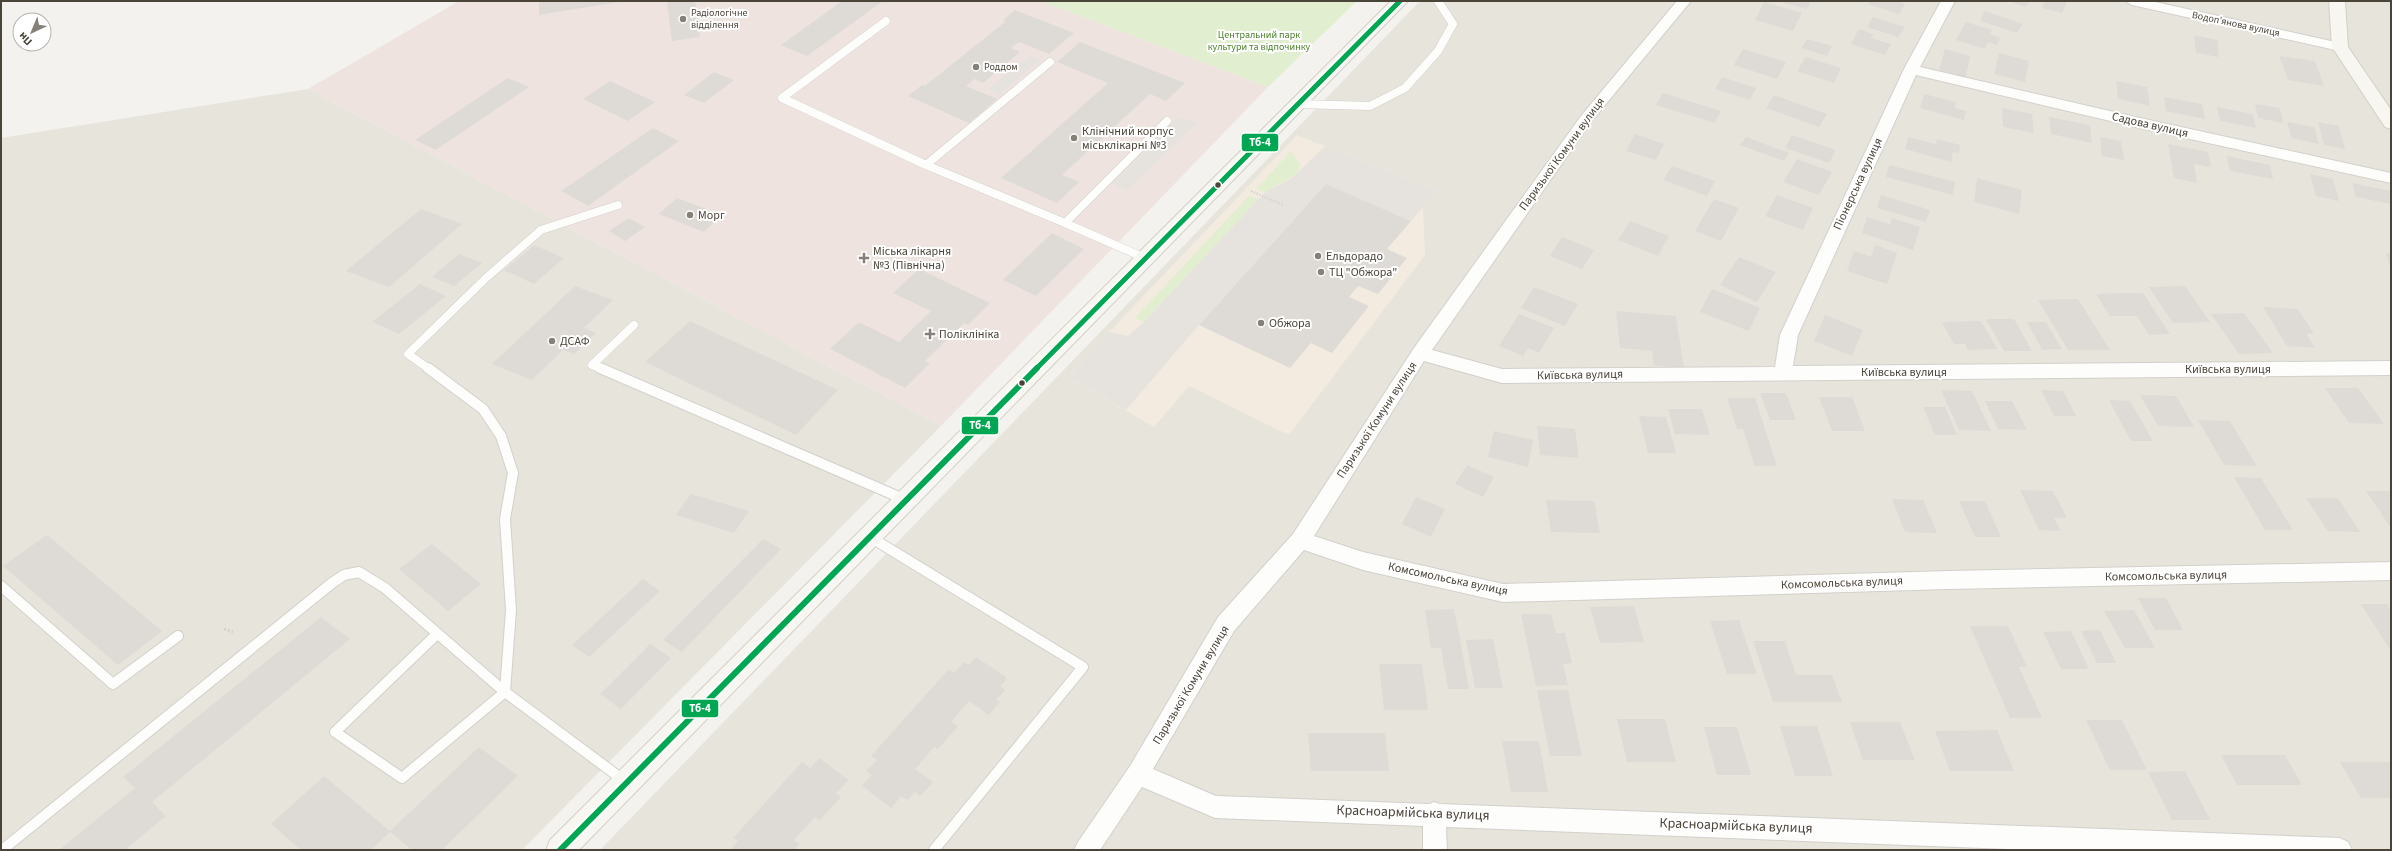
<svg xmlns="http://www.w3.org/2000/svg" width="2392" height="851" viewBox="0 0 2392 851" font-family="'Source Sans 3',sans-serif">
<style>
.residential{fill:#e7e4dc}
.commercial{fill:#f3ebdf}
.medical{fill:#eee3df}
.green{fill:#e1eecf}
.parking{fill:#e6e3df}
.building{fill:#dedbd6}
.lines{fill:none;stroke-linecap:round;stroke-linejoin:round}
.lane-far1-casing{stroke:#d2d0cb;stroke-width:9}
.lane-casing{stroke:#d2d0cb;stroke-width:12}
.street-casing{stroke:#d2d0cb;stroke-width:2}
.secondary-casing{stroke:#d3cfc5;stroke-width:2}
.path-far1{stroke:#d3d2cc;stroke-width:2;stroke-dasharray:1.5 1.5;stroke-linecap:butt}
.path{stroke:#d3d2cc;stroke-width:3;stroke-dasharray:2 2;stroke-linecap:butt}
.lane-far1{stroke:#fdfdfc;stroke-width:8}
.lane{stroke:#fdfdfc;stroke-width:10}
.street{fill:#fdfdfc;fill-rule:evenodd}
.secondary{fill:#f7f6f1;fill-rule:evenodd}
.bus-1-far1-casing{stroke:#fff;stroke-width:8}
.bus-1-casing{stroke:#fff;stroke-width:10}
.bus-1-far1{stroke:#00a651;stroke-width:5}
.bus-1{stroke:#00a651;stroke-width:6}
.poi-dot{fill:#868178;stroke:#fff;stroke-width:1.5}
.bus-dot{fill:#4b4439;stroke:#fff;stroke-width:1.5}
.labels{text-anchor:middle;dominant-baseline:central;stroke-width:4;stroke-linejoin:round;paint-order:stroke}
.far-poi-label{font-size:10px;fill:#4b4439;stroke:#fff;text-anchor:start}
.far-street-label{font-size:10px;fill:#4b4439;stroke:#fff}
.far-park-label{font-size:10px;fill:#4a7f2a;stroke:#fff}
.street-label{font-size:12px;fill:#4b4439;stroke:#fff}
.poi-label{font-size:12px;fill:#4b4439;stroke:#fff;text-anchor:start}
.near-street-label{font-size:14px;fill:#4b4439;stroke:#fff}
.line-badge{stroke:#fff;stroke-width:1.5}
.badge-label{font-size:11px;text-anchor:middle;font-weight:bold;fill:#fff}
</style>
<rect width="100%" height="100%" fill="#f4f2ee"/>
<g class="residential">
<polygon points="1420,1 2391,1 2391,850 600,850"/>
<polygon points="308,89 941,426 522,850 1,850 1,138"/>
</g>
<polygon class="commercial" points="1297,135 1437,191 1423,208 1425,255 1289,435 1189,386 1154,427 1070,378 1109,332"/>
<polygon class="medical" points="459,1 1041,1 1268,87 941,426 308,89"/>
<g class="green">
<polygon points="1041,1 1357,1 1268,87"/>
<polygon points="1291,151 1300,164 1297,174 1265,192 1256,189"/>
<polygon points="1249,196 1258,199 1144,322 1135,318"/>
</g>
<g class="parking">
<polygon points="1029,56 1040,60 999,95 988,89"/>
<polygon points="1178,117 1197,123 1127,190 1111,183"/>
<polygon points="1325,146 1437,191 1411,221 1326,184 1199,325 1126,410 1070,378 1109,332 1128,336 1144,322 1265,192 1292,178"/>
</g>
<g class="building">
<polygon points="539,1 619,1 619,2 539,15"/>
<polygon points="667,1 695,1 700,37 672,41"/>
<polygon points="842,1 883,1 807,56 781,45"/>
<polygon points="1779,1 1811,1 1807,9"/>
<polygon points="1870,1 1896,1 1905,4 1899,14 1868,4"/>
<polygon points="2008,1 2030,1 2026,7"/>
<polygon points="2045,1 2065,1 2067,2 2062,13 2042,8"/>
<polygon points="1764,2 1802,13 1793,31 1755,20"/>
<polygon points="1015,10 1074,33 1049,54 1019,42 1011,48 1020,52 983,83 974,79 966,86 997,99 969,123 908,96 922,85 925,86 1006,21 1003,20"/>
<polygon points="1985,11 2023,24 2017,33 1980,21"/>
<polygon points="1873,17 1905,27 1898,37 1867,27"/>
<polygon points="1966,22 1992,30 1990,34 2000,38 1997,45 1988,42 1985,49 1956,40"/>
<polygon points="1859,29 1874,34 1871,38 1891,44 1885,55 1851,44"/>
<polygon points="2194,35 2217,40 2219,57 2196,53"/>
<polygon points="1807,39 1832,46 1827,56 1801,48"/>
<polygon points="1080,42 1185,83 1166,101 1150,94 1062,175 1079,182 1057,203 1001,178 1108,83 1057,62"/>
<polygon points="1743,49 1786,62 1777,79 1734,65"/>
<polygon points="1945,49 1970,56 1966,77 1939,70"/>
<polygon points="1999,53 2029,61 2025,82 1994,74"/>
<polygon points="2279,56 2315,61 2324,86 2288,80"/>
<polygon points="1806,57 1841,68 1834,83 1797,71"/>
<polygon points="714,72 734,80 704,103 684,95"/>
<polygon points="1722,77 1756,88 1750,100 1715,89"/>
<polygon points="508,78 529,87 436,150 415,140"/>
<polygon points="610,81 655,102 628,121 583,99"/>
<polygon points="2116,81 2147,87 2150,106 2118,99"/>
<polygon points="1663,93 1721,111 1715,123 1656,105"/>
<polygon points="1924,94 1956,102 1955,108 1966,111 1964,120 1920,108"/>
<polygon points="1774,95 1827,114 1819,127 1766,108"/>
<polygon points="2164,97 2202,104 2205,119 2166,111"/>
<polygon points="2255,104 2280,108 2283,123 2258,118"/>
<polygon points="2217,107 2253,114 2256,128 2220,121"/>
<polygon points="2002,108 2032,114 2034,133 2003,127"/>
<polygon points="2049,117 2090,125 2092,143 2051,134"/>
<polygon points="2287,122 2314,127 2319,144 2291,138"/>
<polygon points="2318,122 2339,126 2345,149 2324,145"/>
<polygon points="653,128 679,141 588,206 561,191"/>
<polygon points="1635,134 1664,144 1656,160 1626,151"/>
<polygon points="1792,135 1836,150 1829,163 1785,148"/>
<polygon points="1746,137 1789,153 1784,161 1740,145"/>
<polygon points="1908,137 1936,144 1937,139 1960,145 1959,153 1953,152 1951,162 1905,149"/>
<polygon points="2100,137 2121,141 2124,160 2102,156"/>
<polygon points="2168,144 2208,152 2211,167 2194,164 2197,183 2174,178"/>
<polygon points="2227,156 2270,165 2273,179 2230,171"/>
<polygon points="1797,159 1832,172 1819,195 1783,182"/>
<polygon points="1889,165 1955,182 1953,195 1886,177"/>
<polygon points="1672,166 1715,181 1707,196 1663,180"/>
<polygon points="2310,174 2333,179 2339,201 2316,196"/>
<polygon points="1977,178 2022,190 2019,214 1974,202"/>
<polygon points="2352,183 2391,191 2391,204 2356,197"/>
<polygon points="1326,184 1411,221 1387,249 1407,258 1378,294 1358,286 1349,297 1369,306 1332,353 1311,343 1290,368 1199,325"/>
<polygon points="1777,195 1813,208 1803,230 1765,216"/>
<polygon points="1881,195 1930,210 1926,222 1877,208"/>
<polygon points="677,198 722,215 704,232 659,214"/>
<polygon points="1714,199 1739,208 1721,241 1695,231"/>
<polygon points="421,209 462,224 389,287 346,271"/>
<polygon points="1867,217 1890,224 1892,218 1920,227 1913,250 1862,233"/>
<polygon points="629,218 645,227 625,241 609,231"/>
<polygon points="1630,221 1669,236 1658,256 1618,240"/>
<polygon points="1052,233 1084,249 1036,296 1003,280"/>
<polygon points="1562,237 1594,250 1582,269 1550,256"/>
<polygon points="534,245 564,258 534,284 504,270"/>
<polygon points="1875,245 1897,253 1887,284 1847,271 1854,251 1871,257"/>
<polygon points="2386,253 2391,254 2391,269"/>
<polygon points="459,254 482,263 454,286 432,277"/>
<polygon points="1739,257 1776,272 1757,302 1720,285"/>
<polygon points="919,269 990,303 968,325 964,323 925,361 930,363 905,388 830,349 859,322 899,342 931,311 893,293"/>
<polygon points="420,284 446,296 399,334 372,322"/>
<polygon points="575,286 613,300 584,328 596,333 574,354 563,350 532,380 492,364"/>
<polygon points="2185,286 2210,322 2173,323 2149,287"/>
<polygon points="1534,287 1578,304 1565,326 1521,308"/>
<polygon points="1712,289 1760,308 1749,331 1700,312"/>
<polygon points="2127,293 2143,293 2170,334 2149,335 2137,316 2110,316 2096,294"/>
<polygon points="2078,299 2110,350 2068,350 2038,300"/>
<polygon points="2263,307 2298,309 2314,334 2306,333 2315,348 2287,346"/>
<polygon points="1616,311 1676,316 1684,368 1654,365 1652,351 1620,348"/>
<polygon points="2244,313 2273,353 2239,354 2211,314"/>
<polygon points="1519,314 1554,328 1539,353 1528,348 1523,356 1499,346"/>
<polygon points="1825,315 1863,330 1852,356 1814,341"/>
<polygon points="1986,319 2014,319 2032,351 2004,351"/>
<polygon points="690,321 838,390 796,435 645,362"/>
<polygon points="1981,321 1997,349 1968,350 1965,344 1954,344 1942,322"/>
<polygon points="2027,322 2046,322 2062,349 2042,350"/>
<polygon points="2325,388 2358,388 2384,424 2349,423"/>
<polygon points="1941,390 1972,391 1991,431 1959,430"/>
<polygon points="2041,390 2063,391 2076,416 2054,416"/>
<polygon points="1760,393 1786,393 1796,420 1770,420"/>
<polygon points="2140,395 2176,396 2194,427 2158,426"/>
<polygon points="1819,397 1852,397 1865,431 1832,431"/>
<polygon points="1727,398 1755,398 1777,466 1755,466 1743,429 1737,429"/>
<polygon points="2109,400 2130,401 2153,441 2131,441"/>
<polygon points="1985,401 2012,401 2027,430 1998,429"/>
<polygon points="1923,407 1945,407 1957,435 1935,435"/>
<polygon points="1668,409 1702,409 1710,435 1675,434"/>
<polygon points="1639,416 1666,417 1676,453 1648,453"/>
<polygon points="2198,420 2230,421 2257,466 2224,465"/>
<polygon points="1537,426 1575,429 1579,458 1540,455"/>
<polygon points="1494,431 1533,440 1528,467 1488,457"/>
<polygon points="1467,465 1494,477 1483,497 1455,484"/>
<polygon points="2234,477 2261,478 2293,530 2265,530"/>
<polygon points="2020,490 2053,491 2067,518 2054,518 2061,531 2039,530"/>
<polygon points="2366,491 2391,491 2391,528"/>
<polygon points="691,494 749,511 734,533 676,515"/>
<polygon points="1416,497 1445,509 1431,537 1402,524"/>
<polygon points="2306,498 2338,498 2360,532 2328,531"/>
<polygon points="1892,499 1923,500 1937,533 1905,532"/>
<polygon points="1546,500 1594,501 1600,533 1551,532"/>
<polygon points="1959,501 1985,501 2001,537 1975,537"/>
<polygon points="47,535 162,631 118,665 3,566"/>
<polygon points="763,539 781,549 682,652 663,640"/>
<polygon points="432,544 481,584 448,611 399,569"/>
<polygon points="643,579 660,591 589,657 572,645"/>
<polygon points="2138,598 2166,598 2183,630 2155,630"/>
<polygon points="2361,604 2387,604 2391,610 2391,651"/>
<polygon points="1634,606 1644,642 1600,643 1590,607"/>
<polygon points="1454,609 1460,639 1469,689 1448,689 1441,648 1431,648 1425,610"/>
<polygon points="2134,610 2155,648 2125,648 2104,611"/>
<polygon points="1521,614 1551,614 1556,633 1565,633 1572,663 1563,664 1568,685 1536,686"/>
<polygon points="321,617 350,639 152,802 166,816 125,850 59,850 135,788 123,777"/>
<polygon points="1739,620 1757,674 1727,674 1710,621"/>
<polygon points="1970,626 2008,626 2027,667 2019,667 2042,718 2010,718"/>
<polygon points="2100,630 2116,663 2097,663 2081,631"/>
<polygon points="2071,631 2089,669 2061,669 2043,632"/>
<polygon points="1493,639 1503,688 1475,688 1466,640"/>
<polygon points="1753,641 1785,641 1796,675 1832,675 1842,702 1773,702"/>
<polygon points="650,644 671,658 621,709 600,694"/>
<polygon points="976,657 1007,678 1000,686 1005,690 996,700 1000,702 989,715 969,701 951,722 958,726 938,749 934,747 915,769 933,782 920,796 915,792 908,800 901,796 891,808 862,786 872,775 866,771 877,760 871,756 949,669 954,673 964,662 969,665"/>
<polygon points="1379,664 1422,664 1428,710 1384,710"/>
<polygon points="1537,690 1568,690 1582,756 1550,756"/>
<polygon points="1617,719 1665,719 1676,762 1627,762"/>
<polygon points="2086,720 2122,720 2147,770 2110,770"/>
<polygon points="1850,722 1900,722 1915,760 1863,760"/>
<polygon points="1780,726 1817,726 1833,776 1795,776"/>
<polygon points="1704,727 1737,727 1751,775 1717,775"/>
<polygon points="1997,730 2014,771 1950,771 1935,731"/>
<polygon points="1308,733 1385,733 1389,771 1311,771"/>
<polygon points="1502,741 1539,741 1548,792 1511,792"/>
<polygon points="479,747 518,776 442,850 412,850 390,832 371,850 301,850 271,824 324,776 390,831"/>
<polygon points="2221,755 2285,755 2302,785 2237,785"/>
<polygon points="819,758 849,780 836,793 841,797 820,820 815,817 794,840 799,844 794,850 730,850 738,841 733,838 802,762 810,768"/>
<polygon points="2340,762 2391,762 2391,798 2361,798"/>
<polygon points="2185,771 2210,820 2172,820 2148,772"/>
</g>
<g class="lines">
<g class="lane-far1-casing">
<g id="lane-far1">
<polyline points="886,21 782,98 926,165"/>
<polyline points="1050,62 926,165 1065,223"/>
<polyline points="1298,104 1370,106 1405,88 1438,51 1453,24 1438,1"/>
<polyline points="1145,258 1065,223 1167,121"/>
<polyline points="429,369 408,354 486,278 541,230 618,205"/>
<polyline points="602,369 592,365 634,325"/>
</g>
</g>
<g class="lane-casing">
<g id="lane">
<polyline points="428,368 483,409 501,436 513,473 505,519 511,610 505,692 402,778 335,732 437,634"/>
<polyline points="600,368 906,500"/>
<polyline points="870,537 1083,667 934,850"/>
<polyline points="1,586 113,684 178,636"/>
<polyline points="2,850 332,583 344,575 359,572 385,588 505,692 626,782"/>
</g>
</g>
<g class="street-casing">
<g id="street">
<polygon points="1677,1 1691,1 1591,122 1432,350 1502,369 1775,367 1780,335 1904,69 1941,1 1955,1 1920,67 2140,118 2391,173 2391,183 2140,128 1916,75 1798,335 1793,366 2391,361 2391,375 1502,383 1424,361 1314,536 1363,552 1503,584 1948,571 2391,562 2391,580 1948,589 1503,602 1363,570 1304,550 1234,631 1153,769 1216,796 1429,804 1434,802 1440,804 2340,838 2348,842 2352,850 2036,850 1446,827 1447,850 1423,850 1423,826 1215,818 1142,787 1100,850 1074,850 1078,842 1130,766 1218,617 1293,534 1414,348 1581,116"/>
<polygon points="2125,1 2151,1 2340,43 2347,47 2340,51 2132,5"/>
</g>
</g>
<g class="secondary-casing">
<g id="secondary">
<polygon points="1391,1 1408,1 579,850 546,850 550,840"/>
<polygon points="2329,1 2345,1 2348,47 2391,110 2391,129 2385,127 2332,47"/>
</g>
</g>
<polyline class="path-far1" points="1251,191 1283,205"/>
<polyline class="path" points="224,629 233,632"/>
<use href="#lane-far1" class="lane-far1"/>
<use href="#lane" class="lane"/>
<use href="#street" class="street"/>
<use href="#secondary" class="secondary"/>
<g class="bus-1-far1-casing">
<polyline id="bus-1-far1" points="1036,369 1400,1"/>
</g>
<g class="bus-1-casing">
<polyline id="bus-1" points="560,850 1037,368"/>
</g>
<use href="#bus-1-far1" class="bus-1-far1"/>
<use href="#bus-1" class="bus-1"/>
</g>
<g class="poi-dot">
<circle cx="683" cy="19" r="4"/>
<circle cx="976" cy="67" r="4"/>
<circle cx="1074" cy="138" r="4"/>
<circle cx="690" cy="215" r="4"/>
<circle cx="1318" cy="256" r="4"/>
<path d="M862 252h4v4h4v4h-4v4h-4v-4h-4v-4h4z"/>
<circle cx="1321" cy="272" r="4"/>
<circle cx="1261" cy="323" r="4"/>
<path d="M928 328h4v4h4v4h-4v4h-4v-4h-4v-4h4z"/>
<circle cx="552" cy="341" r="4"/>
</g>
<g class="bus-dot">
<circle cx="1218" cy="185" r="3.5"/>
<circle cx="1022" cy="383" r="3.5"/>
</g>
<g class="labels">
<g class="far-poi-label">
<text x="691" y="13">Радіологічне<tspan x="691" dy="12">відділення</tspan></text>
<text x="984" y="67">Роддом</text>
</g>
<g class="far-street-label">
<text transform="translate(2236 24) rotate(12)">Водоп’янова вулиця</text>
</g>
<g class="far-park-label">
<text x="1259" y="35">Центральний парк<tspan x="1259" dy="12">культури та відпочинку</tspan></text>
</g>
<g class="street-label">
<text transform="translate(2150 125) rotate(13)">Садова вулиця</text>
<text transform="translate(1562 154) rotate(-54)">Паризької Комуни вулиця</text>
<text transform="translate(1858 184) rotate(-65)">Піонерська вулиця</text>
<text x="2228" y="369">Київська вулиця</text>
<text x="1904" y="372">Київська вулиця</text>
<text transform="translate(1580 375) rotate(-1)">Київська вулиця</text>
<text transform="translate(1377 420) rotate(-57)">Паризької Комуни вулиця</text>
<text transform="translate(2166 576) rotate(-1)">Комсомольська вулиця</text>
<text transform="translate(1448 579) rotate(12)">Комсомольська вулиця</text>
<text transform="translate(1842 583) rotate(-2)">Комсомольська вулиця</text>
<text transform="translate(1191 685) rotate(-59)">Паризької Комуни вулиця</text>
</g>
<g class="poi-label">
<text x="1082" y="131">Клінічний корпус<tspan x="1082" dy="14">міськлікарні №3</tspan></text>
<text x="698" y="215">Морг</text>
<text x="873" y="251">Міська лікарня<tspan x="873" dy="14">№3 (Північна)</tspan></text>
<text x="1326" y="256">Ельдорадо</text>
<text x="1329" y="272">ТЦ "Обжора"</text>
<text x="1269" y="323">Обжора</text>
<text x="939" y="334">Поліклініка</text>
<text x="560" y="341">ДСАФ</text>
</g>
<g class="near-street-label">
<text transform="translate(1413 813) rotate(2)">Красноармійська вулиця</text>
<text transform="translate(1736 826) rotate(2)">Красноармійська вулиця</text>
</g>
</g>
<g class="line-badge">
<rect x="1241" y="133" width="38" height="19" rx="4" fill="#00a651"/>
<rect x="961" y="416" width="38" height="19" rx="4" fill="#00a651"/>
<rect x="681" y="699" width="38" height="19" rx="4" fill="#00a651"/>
</g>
<g class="badge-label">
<text x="1260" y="146">Тб-4</text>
<text x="980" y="429">Тб-4</text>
<text x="700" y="712">Тб-4</text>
</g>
<rect width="2392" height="851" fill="none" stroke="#4b4439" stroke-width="4"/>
<g transform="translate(32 32) rotate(224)"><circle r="19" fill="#ffffff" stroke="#b7b4b0"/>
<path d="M0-3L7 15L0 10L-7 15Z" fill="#868178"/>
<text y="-6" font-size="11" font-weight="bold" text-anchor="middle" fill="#4b4439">Пн</text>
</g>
</svg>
